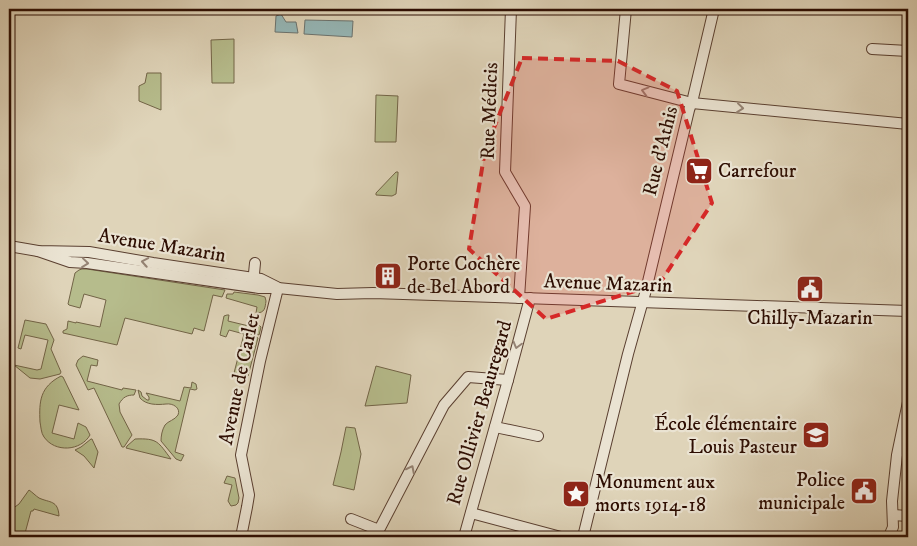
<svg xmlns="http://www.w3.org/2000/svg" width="917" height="546" viewBox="0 0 917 546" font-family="'IM FELL DW Pica',serif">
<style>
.green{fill:#b6bc8c;stroke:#726447}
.water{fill:#95b7b7;stroke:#6b736f}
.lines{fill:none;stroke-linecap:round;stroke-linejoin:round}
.minor-casing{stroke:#5a3f30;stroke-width:12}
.minor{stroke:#eae3d2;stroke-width:10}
.oneway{stroke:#958374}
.marked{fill:#d62828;fill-opacity:0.2;stroke:#d62828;stroke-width:4;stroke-dasharray:10 6;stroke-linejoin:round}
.labels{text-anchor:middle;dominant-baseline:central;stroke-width:4.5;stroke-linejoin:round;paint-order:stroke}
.street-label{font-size:20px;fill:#2d0d02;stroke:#eae3d2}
.poi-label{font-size:20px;fill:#2d0d02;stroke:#eae3d2;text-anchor:start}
</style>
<rect width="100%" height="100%" fill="#dfd4b9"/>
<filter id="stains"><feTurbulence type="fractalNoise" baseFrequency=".004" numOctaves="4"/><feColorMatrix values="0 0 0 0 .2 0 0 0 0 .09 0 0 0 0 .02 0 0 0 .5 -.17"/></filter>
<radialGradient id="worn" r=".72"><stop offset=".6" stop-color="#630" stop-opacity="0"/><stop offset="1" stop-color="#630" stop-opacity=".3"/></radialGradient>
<g class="green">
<polygon points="234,39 234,83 212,83 211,40"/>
<polygon points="147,73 161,73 161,110 139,101 139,86 145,83"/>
<polygon points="376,95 398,96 396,142 375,142"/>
<polygon points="396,172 398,172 398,174 396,194 392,196 376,195 376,193"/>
<polygon points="82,269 87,269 225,290 222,297 213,295 204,331 194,328 192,334 125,318 117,345 63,333 63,331 67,329 68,321 76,323 76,322 100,327 106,300 84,294 80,308 69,305 68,304 75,273 79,270"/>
<path d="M 234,292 L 258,295 L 265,297 L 266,301 C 265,308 265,313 256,313 L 257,307 L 226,298 L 227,294 L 233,294 Z"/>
<polygon points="227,315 229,315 228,321 253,327 254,324 256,325 258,324 261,327 259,335 246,330 246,332 258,338 248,376 234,373 244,334 229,330 226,337 220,335 224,316"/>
<polygon points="25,320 46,324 54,340 51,349 61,372 60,374 40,379 30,378 14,365 37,370 41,369 48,340 25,335 21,349 18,348"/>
<path d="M 83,356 L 98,360 L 97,366 L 91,365 L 87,381 L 122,390 L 123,388 L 136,390 L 134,395 C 127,395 123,397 119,404 L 120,412 L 132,435 L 124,447 L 122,447 L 94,388 L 88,390 L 76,365 L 78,360 Z"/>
<polygon points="376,366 411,375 407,403 365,406"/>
<path d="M 61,376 L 63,377 L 79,410 L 59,405 L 52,433 L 74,439 L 78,423 L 86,427 L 90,435 C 81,451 55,453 44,437 C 41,433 41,427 40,422 C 39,401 40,387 61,376 Z"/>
<path d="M 192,382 L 196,384 L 197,389 L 195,390 L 190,389 L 175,452 L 184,455 L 181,461 L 176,459 L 161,441 C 161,436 162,430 165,425 C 168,421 175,420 178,415 C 181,408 173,403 166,404 C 157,405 146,405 140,398 L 138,390 L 141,392 L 142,396 L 147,400 L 149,400 L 149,397 L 146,393 L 180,401 L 184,387 L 191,388 Z"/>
<polygon points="346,427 355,428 361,454 354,490 333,485 341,452"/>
<polygon points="91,439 92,439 98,452 94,468 84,456 75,450 81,447"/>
<path d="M 135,439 C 158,438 158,442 171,459 L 126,448 L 127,446 Z"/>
<polygon points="227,476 235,478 239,498 238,503 236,505 231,506 228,501 232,485 224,483"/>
<path d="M 29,490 C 32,492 36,496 39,498 C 50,503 58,500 59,516 L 34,509 L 33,511 L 31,511 L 24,537 L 12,537 L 9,529 L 9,516 L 12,509 L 19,504 Z"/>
</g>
<g class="water">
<polygon points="281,14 286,22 296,22 298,33 275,32 276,16"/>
<polygon points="305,20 353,21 352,37 304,34"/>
</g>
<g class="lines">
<g class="minor-casing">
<g id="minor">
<polyline points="511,9 505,172 525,206 519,298"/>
<polyline points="626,9 619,84 692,103 908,124"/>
<polyline points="872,49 908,51"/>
<polyline points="9,246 38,251 89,252 153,263 261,279 277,287"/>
<polyline points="38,251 70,262 87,263 259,288 278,288 337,294 373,293 908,311"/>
<polyline points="253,284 255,263"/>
<polyline points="495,427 538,436"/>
<polyline points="471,513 561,537"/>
<polyline points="893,515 908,516"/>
<polyline points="351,519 379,530"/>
<polyline points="241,537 247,507 249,495 241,455 260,361 278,288"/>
<polyline points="379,537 379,530 444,405 468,377 508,380"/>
<polyline points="464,537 508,380 530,298"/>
<polyline points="583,537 628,354 646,290 689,110 693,98 714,9"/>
<polyline points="891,537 890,534 893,527 892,501 897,455 908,402"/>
</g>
</g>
<use href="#minor" class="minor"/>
</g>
<defs><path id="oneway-chevron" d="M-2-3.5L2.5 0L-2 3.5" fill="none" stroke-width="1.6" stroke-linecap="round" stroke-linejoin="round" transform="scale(1.25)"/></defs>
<g class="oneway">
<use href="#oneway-chevron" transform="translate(645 91) rotate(-165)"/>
<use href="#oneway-chevron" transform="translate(740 108) rotate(6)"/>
<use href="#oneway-chevron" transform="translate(145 262) rotate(-170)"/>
<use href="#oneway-chevron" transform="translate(85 263) rotate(6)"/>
<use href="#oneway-chevron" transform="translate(517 345) rotate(105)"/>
<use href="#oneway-chevron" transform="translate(411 469) rotate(-63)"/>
</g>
<path class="marked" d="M 522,58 L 618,61 L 677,91 L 712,203 L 660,283 L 546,319 L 469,249 L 485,150 Z"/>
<defs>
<g id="supermarket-square" transform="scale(1.4375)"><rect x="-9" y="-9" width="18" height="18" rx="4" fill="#8f2418" stroke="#eae3d2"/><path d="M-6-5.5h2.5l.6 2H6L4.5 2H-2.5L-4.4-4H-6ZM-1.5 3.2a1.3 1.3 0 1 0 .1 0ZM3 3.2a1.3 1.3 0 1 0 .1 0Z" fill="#fff"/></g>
<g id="building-square" transform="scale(1.4375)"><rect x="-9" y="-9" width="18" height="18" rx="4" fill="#8f2418" stroke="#eae3d2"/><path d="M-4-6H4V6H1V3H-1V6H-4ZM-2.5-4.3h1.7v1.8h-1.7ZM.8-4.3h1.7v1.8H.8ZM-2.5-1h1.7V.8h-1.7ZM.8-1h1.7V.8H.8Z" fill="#fff"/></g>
<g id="civic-square" transform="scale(1.4375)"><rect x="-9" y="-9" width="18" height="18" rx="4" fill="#8f2418" stroke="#eae3d2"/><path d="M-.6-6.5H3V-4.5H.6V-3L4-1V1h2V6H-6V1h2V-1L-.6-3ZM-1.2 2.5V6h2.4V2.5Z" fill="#fff"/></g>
<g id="school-square" transform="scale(1.4375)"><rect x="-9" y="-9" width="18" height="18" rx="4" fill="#8f2418" stroke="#eae3d2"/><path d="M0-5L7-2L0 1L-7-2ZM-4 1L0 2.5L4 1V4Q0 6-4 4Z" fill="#fff"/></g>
<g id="sight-square" transform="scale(1.4375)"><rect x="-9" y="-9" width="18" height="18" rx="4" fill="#8f2418" stroke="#eae3d2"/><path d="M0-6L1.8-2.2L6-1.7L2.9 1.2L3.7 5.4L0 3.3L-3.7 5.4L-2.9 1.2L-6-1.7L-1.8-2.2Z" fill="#fff"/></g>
</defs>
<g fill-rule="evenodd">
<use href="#supermarket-square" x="699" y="171"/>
<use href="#building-square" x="388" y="276"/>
<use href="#civic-square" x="810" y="289"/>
<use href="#school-square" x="816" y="435"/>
<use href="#civic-square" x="864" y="491"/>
<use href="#sight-square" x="576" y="494"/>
</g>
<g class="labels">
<g class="street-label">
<text transform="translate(490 111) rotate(-88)">Rue Médicis</text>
<text transform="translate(661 151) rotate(-76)">Rue d'Athis</text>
<text transform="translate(162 246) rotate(9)">Avenue Mazarin</text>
<text transform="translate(608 284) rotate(2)">Avenue Mazarin</text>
<text transform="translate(240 379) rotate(-78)">Avenue de Carlet</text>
<text transform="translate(480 413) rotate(-74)">Rue Ollivier Beauregard</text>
</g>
<g class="poi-label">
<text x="718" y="171">Carrefour</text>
<text x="407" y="264">Porte Cochère<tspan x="407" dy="23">de Bel Abord</tspan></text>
<text x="810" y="318" text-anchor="middle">Chilly-Mazarin</text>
<text x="797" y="424" text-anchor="end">École élémentaire<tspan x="797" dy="23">Louis Pasteur</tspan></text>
<text x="845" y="480" text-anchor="end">Police<tspan x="845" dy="23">municipale</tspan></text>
<text x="595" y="482">Monument aux<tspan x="595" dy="23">morts 1914-18</tspan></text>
</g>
</g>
<rect width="917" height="546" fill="none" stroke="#dfd4b9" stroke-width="30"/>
<rect x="10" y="10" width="897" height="526" fill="none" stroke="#2d0d02" stroke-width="2.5"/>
<rect x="15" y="15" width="887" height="516" fill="none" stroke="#2d0d02"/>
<rect width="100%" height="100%" filter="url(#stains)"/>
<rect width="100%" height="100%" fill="url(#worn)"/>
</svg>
